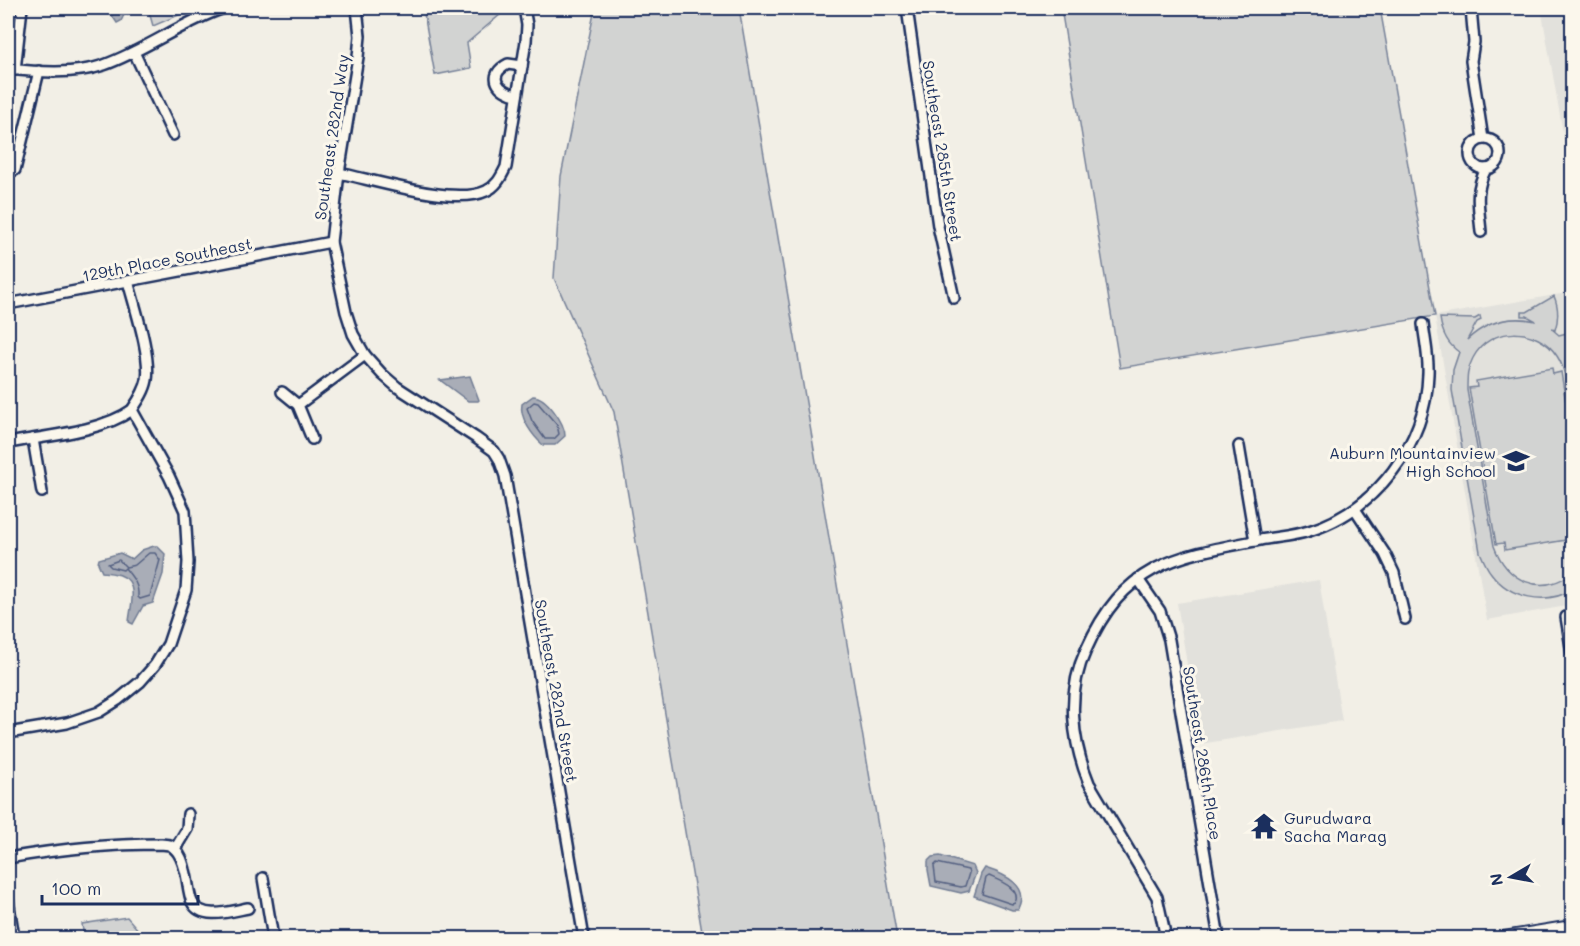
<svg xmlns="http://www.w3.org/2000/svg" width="1580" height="946" viewBox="0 0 1580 946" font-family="Mali,sans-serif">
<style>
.built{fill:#e2e1dc}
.green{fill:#d2d3d2;stroke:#768198;stroke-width:1.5}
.water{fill:#a9adb7;stroke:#707b93;stroke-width:1.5}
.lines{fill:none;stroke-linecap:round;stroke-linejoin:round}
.shore{stroke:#546182;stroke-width:1.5}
.minor-casing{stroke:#1b2f5e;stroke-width:14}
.tertiary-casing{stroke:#1b2f5e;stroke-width:16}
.minor{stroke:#fbf7ec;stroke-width:9}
.tertiary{stroke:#fbf7ec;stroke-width:12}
.labels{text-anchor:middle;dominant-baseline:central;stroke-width:6;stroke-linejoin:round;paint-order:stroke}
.street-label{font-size:16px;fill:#1b2f5e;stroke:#fbf7ec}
.poi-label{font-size:16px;fill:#1b2f5e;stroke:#fbf7ec;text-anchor:end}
</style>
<rect width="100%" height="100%" fill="#f2efe6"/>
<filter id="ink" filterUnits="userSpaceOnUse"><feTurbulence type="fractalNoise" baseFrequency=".0167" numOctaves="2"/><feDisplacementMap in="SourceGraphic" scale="12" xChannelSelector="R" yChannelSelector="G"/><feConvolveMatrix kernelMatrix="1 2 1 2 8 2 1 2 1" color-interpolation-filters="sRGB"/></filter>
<g filter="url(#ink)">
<g class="built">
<polygon points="1541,8 1572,8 1572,183"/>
<polygon points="1572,292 1572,605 1487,620 1435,316"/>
<polygon points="1319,580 1342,721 1200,744 1177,603"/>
</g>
<g class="green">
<polygon points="148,8 195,8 153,26"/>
<polygon points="423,8 508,8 467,43 471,68 435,75"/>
<polygon points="595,8 739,8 897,938 703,938 614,412 554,278 561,176"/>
<polygon points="1061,8 1380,8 1435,316 1120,368"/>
<path d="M 1554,296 C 1559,308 1559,318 1555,330 L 1552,329 L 1559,335 L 1571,332 L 1572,341 L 1572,424 C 1569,403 1569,374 1557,356 C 1538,326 1490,325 1473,358 C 1467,369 1467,378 1467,390 L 1494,546 C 1507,581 1540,597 1572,573 L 1572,590 C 1546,605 1510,599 1491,573 C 1486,567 1483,559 1480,552 L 1452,390 L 1453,370 L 1459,352 C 1447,344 1442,333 1440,318 L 1475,319 L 1480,316 L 1481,320 L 1477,322 L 1467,340 C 1487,321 1509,315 1536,321 L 1527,316 L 1522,316 L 1522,312 L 1527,312 Z"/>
<polygon points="1552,368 1553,374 1561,372 1572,441 1572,539 1505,550 1504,543 1496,544 1469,388 1477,387 1476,381"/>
<polygon points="127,917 145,938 84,938 82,924"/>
</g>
<g class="water">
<polygon points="107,8 132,8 132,13 124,15 121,21 117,23"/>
<polygon points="470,376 479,400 478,401 468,401 440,380"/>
<path d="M 533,396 C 546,396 565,423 565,436 L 555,445 L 543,445 C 533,436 519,418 522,404 Z"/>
<path d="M 154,546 L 157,546 L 165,554 L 163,574 L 153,603 L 143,606 L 133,624 L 129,622 C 130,609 139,582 122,576 C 116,573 109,573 102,572 L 98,563 L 99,559 L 120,553 L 132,559 L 142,550 Z"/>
<polygon points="940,856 973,866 976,873 969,891 961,893 931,886 928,870 928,861 932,857"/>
<path d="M 985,868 C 1004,874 1032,886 1018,910 L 1012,910 L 974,896 L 981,874 Z"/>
</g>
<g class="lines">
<g class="shore">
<polygon points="534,402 538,403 557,425 559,434 554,439 545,439 532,421 527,408"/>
<path d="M 149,553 L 155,553 L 160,560 L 150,596 L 140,599 L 138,597 C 139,584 132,577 125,568 L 123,570 L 111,567 L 108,564 L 119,560 L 126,567 L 135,565 Z"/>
<polygon points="937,863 968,870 969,873 965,886 961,887 936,882 934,866"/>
<path d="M 989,876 C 1000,881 1022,889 1015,903 L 1012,904 L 982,894 L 986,878 Z"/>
</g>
<g class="minor-casing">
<g id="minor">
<polyline points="357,8 360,36 358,57 339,173 331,242 346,312 353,334 365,355 382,374 397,387 476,438 494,451 499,459 505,476 584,938"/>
<polyline points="907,8 938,226 954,298"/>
<polyline points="1471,8 1474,42 1471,61 1483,139"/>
<polyline points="134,52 173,135"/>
<path d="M 8,69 C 37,72 75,75 104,65 C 146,50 182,22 224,8"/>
<polyline points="15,70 22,8"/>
<path d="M 517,95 C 498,92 486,75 508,64 L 522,66"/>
<circle cx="1485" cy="154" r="15"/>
<polyline points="15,170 39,71"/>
<path d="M 339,173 C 374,180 455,206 486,191 C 497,186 501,177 506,167 L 526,41 L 527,25 L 524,8"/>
<path d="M 1481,232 C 1479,207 1474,192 1486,169"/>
<polyline points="8,304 331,242"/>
<polyline points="282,392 298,405 312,439"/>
<polyline points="298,405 365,355"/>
<polyline points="33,439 42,492"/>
<path d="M 8,443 C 45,436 101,432 132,410"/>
<polyline points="1239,446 1255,541"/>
<polyline points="1355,509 1385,554 1394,573 1405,619"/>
<polyline points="1138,579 1160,611 1169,640 1219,938"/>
<polyline points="1566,617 1572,653"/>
<path d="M 8,733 L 67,723 L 99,712 L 118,700 L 140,682 L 155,665 L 168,644 L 186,590 L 188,562 L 185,511 L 169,476 L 132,410 C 138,401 145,391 147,380 C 151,355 135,308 128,281"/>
<path d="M 188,814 L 187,829 L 175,849 C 181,855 183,862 185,870 C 188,880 188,892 192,902 C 201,921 232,911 248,908"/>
<path d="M 8,858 C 59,849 108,844 161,844 L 170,845 L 175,849"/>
<polyline points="263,878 273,938"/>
<polyline points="8,899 14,938"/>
<path d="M 1166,938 L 1157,897 L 1089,783 C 1072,741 1066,693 1086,650 C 1124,564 1174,556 1260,540 C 1276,537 1293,536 1309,531 C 1376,510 1426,444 1428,374 C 1429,357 1425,341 1423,324"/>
</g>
</g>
<g class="tertiary-casing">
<polyline id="tertiary" points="1504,938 1572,927"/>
</g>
<use href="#minor" class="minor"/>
<use href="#tertiary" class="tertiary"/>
</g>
</g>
<defs>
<g id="school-bare" transform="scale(2.07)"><path d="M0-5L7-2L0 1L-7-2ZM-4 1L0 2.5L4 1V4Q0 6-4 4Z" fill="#1b2f5e" stroke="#fbf7ec" stroke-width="2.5" paint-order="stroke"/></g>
<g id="temple-bare" transform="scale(2.07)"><path d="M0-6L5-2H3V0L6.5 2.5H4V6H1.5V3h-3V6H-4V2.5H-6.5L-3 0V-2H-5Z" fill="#1b2f5e" stroke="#fbf7ec" stroke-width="2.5" paint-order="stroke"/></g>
</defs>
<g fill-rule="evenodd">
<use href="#school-bare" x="1516" y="461"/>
<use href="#temple-bare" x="1264" y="826"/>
</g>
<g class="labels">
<g class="street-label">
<text transform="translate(331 137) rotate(-82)">Southeast 282nd Way</text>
<text transform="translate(943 151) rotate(81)">Southeast 285th Street</text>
<text transform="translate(167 259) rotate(-11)">129th Place Southeast</text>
<text transform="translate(557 691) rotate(80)">Southeast 282nd Street</text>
<text transform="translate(1203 753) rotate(81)">Southeast 286th Place</text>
</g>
<g class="poi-label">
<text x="1496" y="452">Auburn Mountainview<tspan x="1496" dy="18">High School</tspan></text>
<text x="1284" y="817" text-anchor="start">Gurudwara<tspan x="1284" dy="18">Sacha Marag</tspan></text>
</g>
</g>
<rect width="1580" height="946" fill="none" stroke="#fbf7ec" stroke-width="30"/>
<rect x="15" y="15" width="1550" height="916" fill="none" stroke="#1b2f5e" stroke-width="2" filter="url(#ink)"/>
<g transform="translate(1511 877) rotate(260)" stroke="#fbf7ec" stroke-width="4.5" paint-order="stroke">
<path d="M0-4.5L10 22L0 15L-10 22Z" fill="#1b2f5e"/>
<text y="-9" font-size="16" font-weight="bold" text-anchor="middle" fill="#1b2f5e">N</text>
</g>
<path d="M42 895v9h156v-9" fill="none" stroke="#1b2f5e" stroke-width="3"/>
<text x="51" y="895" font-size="18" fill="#1b2f5e" stroke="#fbf7ec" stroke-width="4.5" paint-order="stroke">100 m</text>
</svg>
